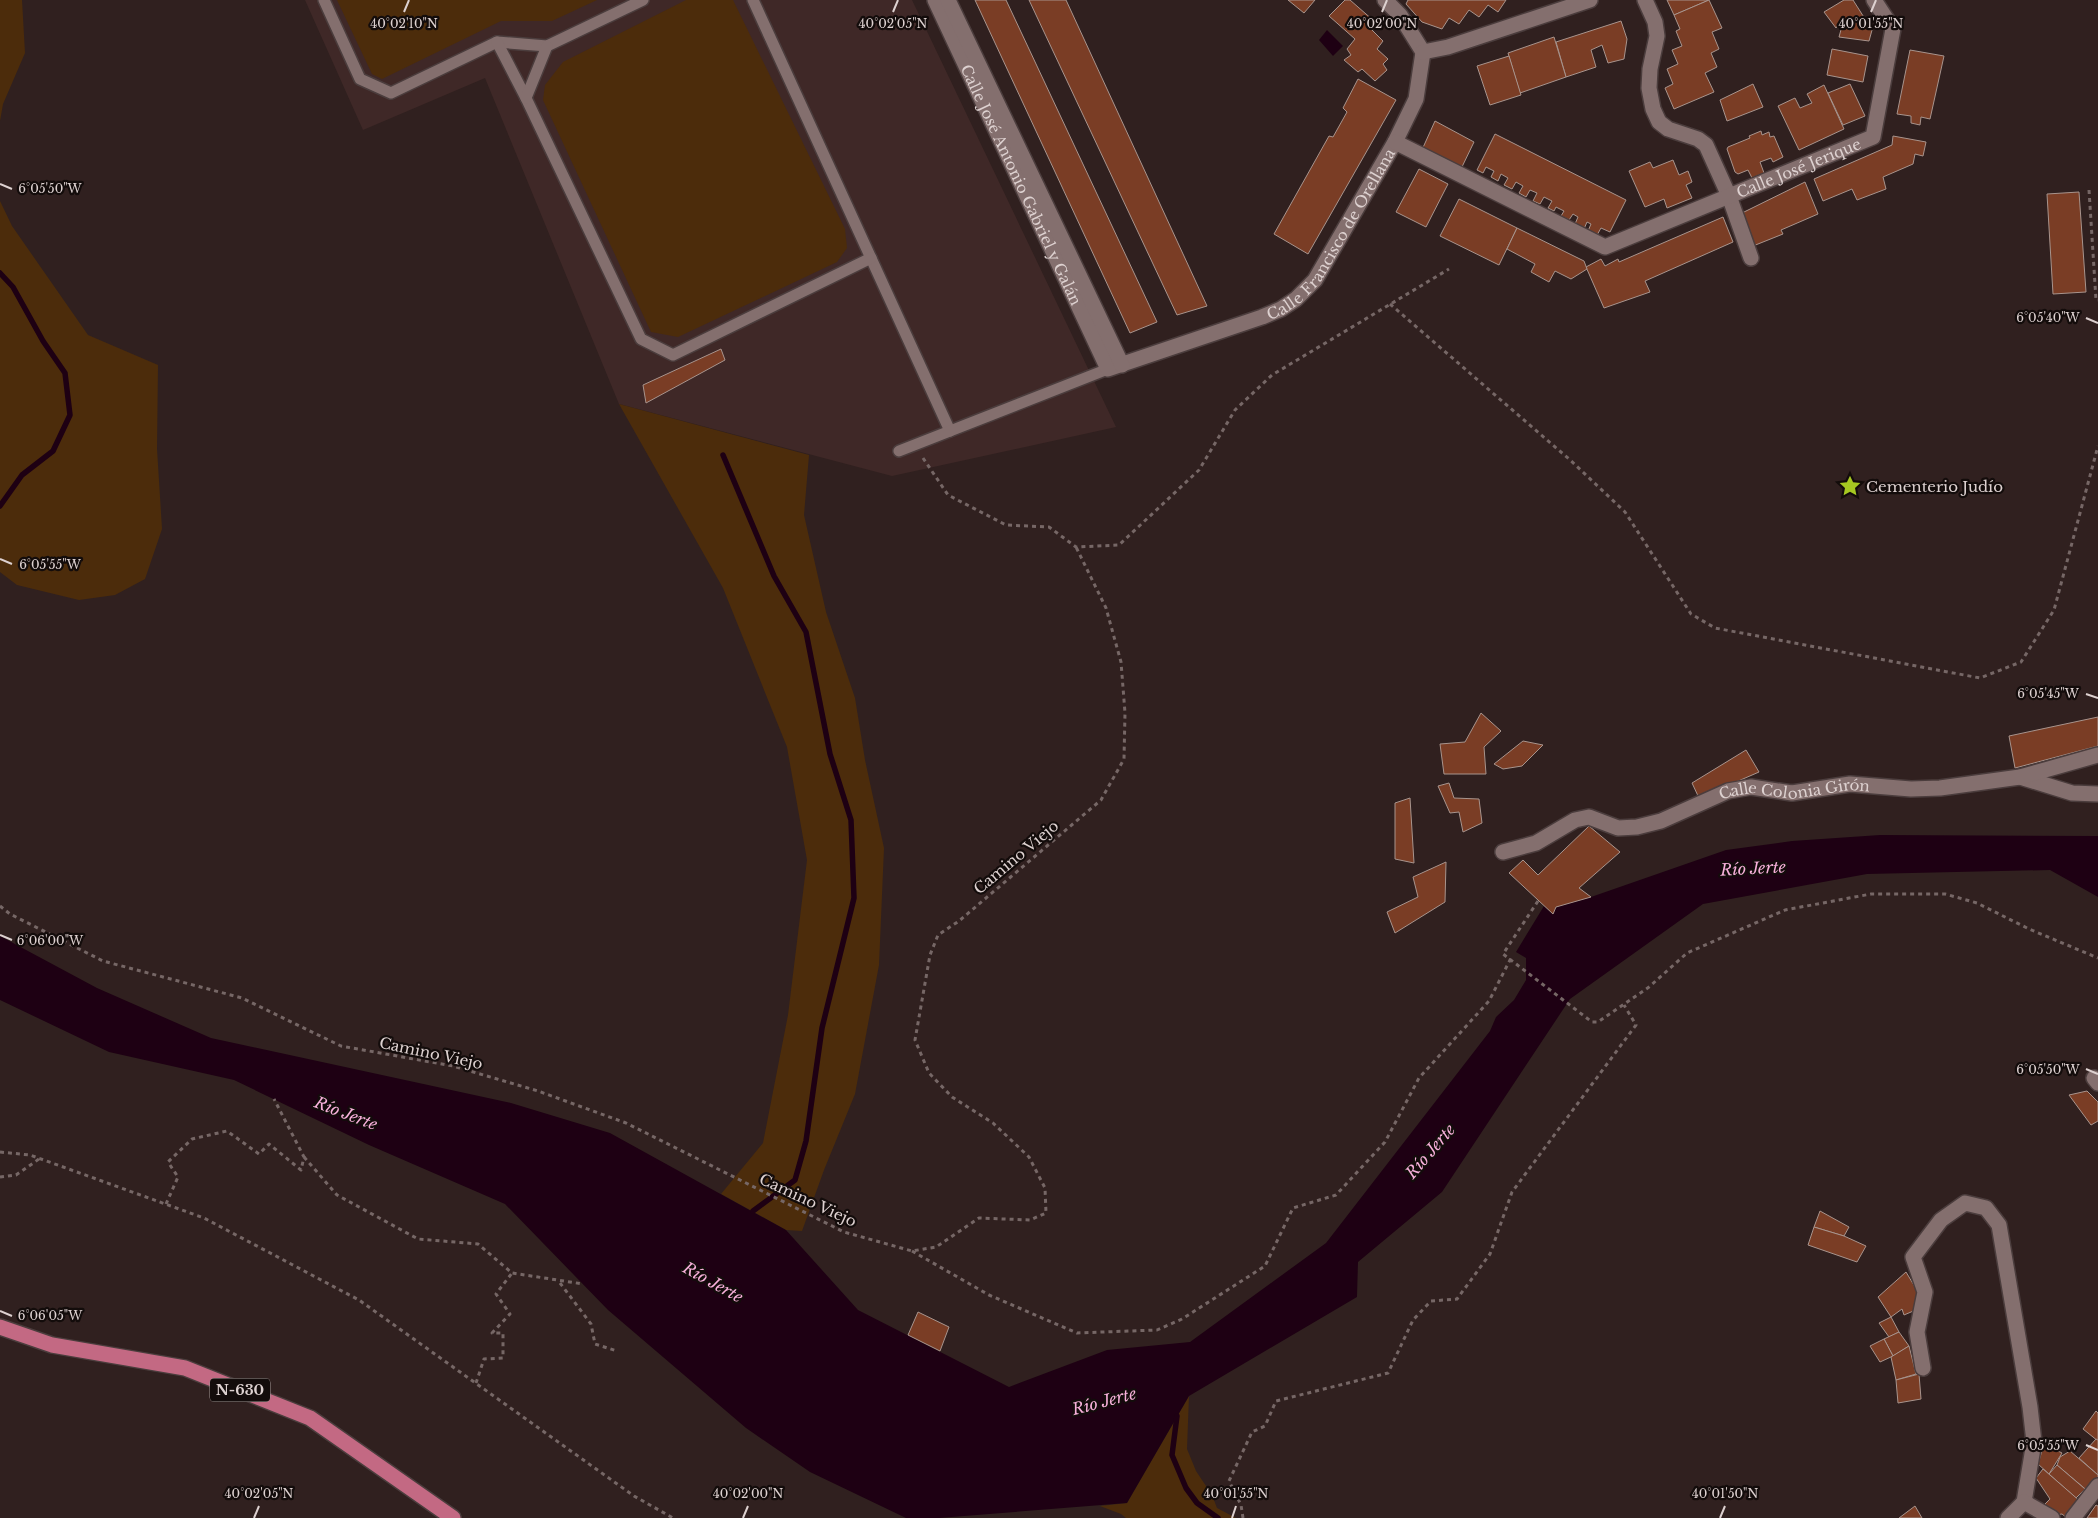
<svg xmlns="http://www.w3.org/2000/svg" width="2098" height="1518" viewBox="0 0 2098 1518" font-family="'Libre Baskerville',serif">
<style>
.built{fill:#3f2827}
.green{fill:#4c2c0b}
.water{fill:#1e0013}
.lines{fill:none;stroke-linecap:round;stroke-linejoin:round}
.stream{stroke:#1e0013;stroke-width:5.5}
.building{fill:#7a3d25;stroke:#a8948d}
.lane-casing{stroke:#4b3d3d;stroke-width:14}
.street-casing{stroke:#4b3d3d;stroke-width:18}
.highway-casing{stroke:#4b3d3d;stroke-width:18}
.path{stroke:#766766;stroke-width:3;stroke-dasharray:4 4;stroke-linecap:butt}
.lane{stroke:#846f6e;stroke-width:11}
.street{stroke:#846f6e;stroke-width:15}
.highway{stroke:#c36983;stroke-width:15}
.ticks{fill:none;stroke:#ddd1d0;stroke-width:2}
.labels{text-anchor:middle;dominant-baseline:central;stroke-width:4.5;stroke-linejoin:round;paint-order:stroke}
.shield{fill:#130c0b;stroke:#a09695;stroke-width:1}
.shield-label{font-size:14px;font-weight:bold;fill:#ddd1d0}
.street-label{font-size:15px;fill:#ddd1d0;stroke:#130c0b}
.poi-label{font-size:15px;fill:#ddd1d0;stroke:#130c0b;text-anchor:start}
.water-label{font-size:16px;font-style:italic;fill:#f7b0da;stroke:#130c0b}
.ticks-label{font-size:12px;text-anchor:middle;fill:#ddd1d0;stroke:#130c0b;stroke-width:4.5;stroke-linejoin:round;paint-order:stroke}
</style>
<rect width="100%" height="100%" fill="#30201f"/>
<polygon class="built" points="305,0 912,0 1116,427 892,476 619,404 485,78 363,130"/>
<g class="green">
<polygon points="0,0 22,0 25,53 3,104 0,121"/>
<polygon points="337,0 597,0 552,21 501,21 382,79 372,74"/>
<polygon points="686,0 733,0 845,229 847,248 837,262 678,337 651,332 543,100 545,85 563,62"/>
<polygon points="0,201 12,226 88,335 158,365 157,449 162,529 145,579 115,595 79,600 17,585 0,572"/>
<polygon points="619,404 809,455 804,515 826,612 855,698 865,760 884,848 879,965 855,1094 824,1170 802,1231 786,1230 721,1194 763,1143 788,1015 807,860 787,747 723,588"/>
<polygon points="1189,1396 1187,1449 1196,1471 1212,1495 1217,1508 1236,1518 1126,1518 1121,1514 1100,1506 1127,1503"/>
</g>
<g class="water">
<polygon points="1327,30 1343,46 1333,56 1319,40"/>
<polygon points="1880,835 2098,836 2098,897 2050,870 1867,874 1703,904 1570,999 1442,1192 1358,1262 1357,1297 1189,1396 1127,1503 939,1518 906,1518 810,1472 746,1428 608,1310 505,1204 369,1145 234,1080 109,1052 0,1000 0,936 97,988 211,1038 511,1103 610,1133 786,1230 858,1310 1009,1387 1107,1350 1190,1342 1326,1243 1490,1031 1496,1017 1514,1000 1526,980 1526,958 1516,952 1544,906 1553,914 1556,907 1591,897 1726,850 1792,841"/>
</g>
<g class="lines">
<g class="stream">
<polyline points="0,273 13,287 43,341 65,373 70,415 53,451 22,475 0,506"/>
<polyline points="723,455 774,576 806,632 830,754 851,820 854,898 822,1028 806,1141 795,1180 753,1211"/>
<polyline points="1177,1416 1172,1455 1186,1488 1197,1503 1218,1518"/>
</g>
</g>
<g class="building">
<polygon points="975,0 1006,0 1157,322 1130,333"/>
<polygon points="1029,0 1066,0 1207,306 1177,315"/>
<polygon points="1288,0 1315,0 1304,13"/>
<polygon points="1345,0 1350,0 1374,21 1368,26 1383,41 1377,49 1388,59 1383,64 1387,70 1375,81 1362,69 1358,72 1344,60 1351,55 1347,49 1355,39 1329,16"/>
<polygon points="1408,0 1506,0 1498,12 1488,5 1479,17 1469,10 1459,24 1449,18 1442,29 1422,22 1406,4"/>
<polygon points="1667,0 1709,0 1674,15"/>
<polygon points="1709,0 1722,28 1712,32 1719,49 1711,53 1717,67 1705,73 1714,92 1674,109 1665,88 1673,84 1667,69 1678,64 1672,50 1682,46 1676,31 1680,29 1674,15"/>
<polygon points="1844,0 1853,0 1872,30 1869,41 1839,37 1842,26 1839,24 1836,28 1824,12"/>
<polygon points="1621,21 1627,39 1624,59 1608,63 1602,45 1591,50 1596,67 1566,77 1556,42"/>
<polygon points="1554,37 1566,77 1520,93 1508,53"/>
<polygon points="1832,49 1868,56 1863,82 1827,75"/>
<polygon points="1910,50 1944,56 1930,119 1921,117 1920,125 1911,123 1911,116 1897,114"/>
<polygon points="1509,56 1521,95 1490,105 1477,66"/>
<polygon points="1358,79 1396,100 1308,254 1274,234 1329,136 1333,137 1347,112 1343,108"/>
<polygon points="1753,84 1763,107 1727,121 1720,100"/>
<polygon points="1850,84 1865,116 1843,125 1828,93"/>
<polygon points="1824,85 1844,129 1799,150 1778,106 1795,98 1800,108 1812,103 1807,94"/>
<polygon points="1435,121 1474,142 1460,171 1421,152"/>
<polygon points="1761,131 1762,135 1769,132 1770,137 1774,136 1783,157 1773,162 1771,158 1760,162 1764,173 1752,178 1748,170 1738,174 1735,172 1727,149 1728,147 1750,138 1749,136"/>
<polygon points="1495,134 1626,200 1610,232 1601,228 1597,235 1588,231 1591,224 1587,222 1584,229 1575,224 1578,217 1573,214 1569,220 1561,216 1564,211 1556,207 1554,211 1548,208 1552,201 1544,197 1540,204 1533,201 1537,193 1530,190 1526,197 1519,193 1523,186 1516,182 1512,189 1504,185 1508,178 1501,174 1498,181 1491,177 1494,171 1486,167 1483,173 1477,170"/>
<polygon points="1893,136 1926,142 1923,156 1915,154 1913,164 1883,177 1886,189 1857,200 1852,189 1823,201 1814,179 1892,145"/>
<polygon points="1673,160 1679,175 1688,171 1692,182 1686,185 1692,198 1667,208 1664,199 1645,207 1629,171 1650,162 1653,168"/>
<polygon points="1419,169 1448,184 1426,227 1396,212"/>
<polygon points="1805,182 1818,214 1781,230 1783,234 1753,246 1740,214"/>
<polygon points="2079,192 2086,292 2053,294 2047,194"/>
<polygon points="1459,199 1517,228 1499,265 1440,236"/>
<polygon points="1723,217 1733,242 1645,281 1650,292 1604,308 1586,267 1601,259 1605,266 1618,259 1619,262"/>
<polygon points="1517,228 1584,261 1587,269 1571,279 1555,271 1549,282 1531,272 1535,264 1507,249"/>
<polygon points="721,349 725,360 646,403 643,385"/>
<polygon points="1481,713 1501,731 1484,747 1486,774 1444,774 1440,744 1465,742"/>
<polygon points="2098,717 2098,746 2015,768 2009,736"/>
<polygon points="1523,741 1543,745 1522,766 1503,769 1494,764"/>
<polygon points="1746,750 1759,772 1699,798 1692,783"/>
<polygon points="1449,783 1454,798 1479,799 1482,823 1463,832 1459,812 1450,813 1438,786"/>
<polygon points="1410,798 1414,863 1395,859 1395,803"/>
<polygon points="1589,826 1620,852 1579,888 1591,897 1556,907 1553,914 1509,873 1523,860 1538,875"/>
<polygon points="1446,862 1445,902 1395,933 1387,912 1418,897 1413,877"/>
<polygon points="2087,1091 2098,1102 2098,1121 2091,1125 2069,1095"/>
<polygon points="1820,1211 1849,1227 1844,1236 1814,1227"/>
<polygon points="1814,1227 1844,1236 1866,1246 1857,1262 1808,1245"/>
<polygon points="1906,1272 1921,1297 1918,1309 1904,1315 1902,1309 1891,1317 1878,1297"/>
<polygon points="918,1312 949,1327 940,1351 908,1335"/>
<polygon points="1891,1317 1899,1332 1889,1337 1879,1323"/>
<polygon points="1899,1332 1909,1346 1893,1356 1884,1339"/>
<polygon points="1884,1339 1893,1356 1880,1362 1870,1346"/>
<polygon points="1909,1346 1916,1374 1896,1380 1891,1357"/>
<polygon points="1919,1374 1921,1399 1898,1403 1896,1380"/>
<polygon points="2096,1411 2098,1413 2098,1441 2083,1429"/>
<polygon points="2096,1439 2098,1440 2098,1475 2079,1458"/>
<polygon points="2044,1444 2062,1453 2049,1474 2038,1464"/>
<polygon points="2070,1451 2098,1475 2098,1485 2090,1493 2057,1465 2060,1457"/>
<polygon points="2057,1465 2085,1489 2076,1498 2049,1474"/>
<polygon points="2043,1469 2081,1502 2067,1518 2062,1514 2055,1515 2045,1504 2050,1499 2036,1478"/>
<polygon points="2096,1505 2098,1506 2098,1518 2087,1518"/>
<polygon points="1915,1506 1922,1518 1899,1518"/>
</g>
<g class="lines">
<g class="lane-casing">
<g id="lane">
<polyline points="324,0 360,79 391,93 497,42 547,46 643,0"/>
<polyline points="753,0 950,431"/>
<polyline points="497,42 526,98 641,339 673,355 871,258"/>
<polyline points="526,98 547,46"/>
<polyline points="899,451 1108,369"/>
</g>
</g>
<g class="street-casing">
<g id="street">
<path id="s1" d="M 935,0 L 1108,369 L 1262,317 L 1281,309 L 1296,299 L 1315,280 L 1395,142 L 1416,99 L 1423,52 L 1400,15 L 1385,0"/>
<polyline points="948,0 1122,365"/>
<polyline points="1645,0 1655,22 1657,36 1650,69 1649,88 1653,109 1659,122 1668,129 1698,139 1706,145 1729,196 1751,258"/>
<polyline points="1423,52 1448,47 1590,0"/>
<path id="s2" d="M 1395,142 L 1605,247 L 1873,137 L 1893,29 L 1874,0"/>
<polyline points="2020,777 2072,793 2098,794"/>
<path id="s3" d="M 1503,852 L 1536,843 L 1575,820 L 1589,817 L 1618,828 L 1637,827 L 1661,821 L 1728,791 L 1751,787 L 1792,793 L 1850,784 L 1911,789 L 1940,788 L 2020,777 L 2098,755"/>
<polyline points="2094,1078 2098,1083"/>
<polyline points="1923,1368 1917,1332 1925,1292 1913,1257 1941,1220 1965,1203 1986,1208 1999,1225 2030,1407 2034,1442 2024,1502"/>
<polyline points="2008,1518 2024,1502 2052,1518"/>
<polyline points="2073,1518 2098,1486"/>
</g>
</g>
<g class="highway-casing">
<polyline id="highway" points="0,1327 52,1345 185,1368 310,1418 453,1518"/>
</g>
<g class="path">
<polyline points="2089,190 2096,300 2098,300"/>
<polyline points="1390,304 1569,459 1625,512 1691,614 1715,628 1980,678 2021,662 2054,610 2098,446"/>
<polyline points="923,458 948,495 1006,525 1049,527 1076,547 1119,545 1199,470 1235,410 1272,375 1449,269"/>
<polyline points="1538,901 1503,954 1592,1022 1598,1022 1649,987 1687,953 1785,910 1871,894 1945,894 1977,903 2029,929 2098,958"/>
<polyline points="0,906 10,914 103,961 242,998 341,1046 453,1066 538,1091 626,1123 844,1232 912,1251 936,1247 979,1218 1030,1220 1046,1213 1045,1188 1029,1157 993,1123 952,1097 929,1073 915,1040 930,955 938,935 959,921 1101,800 1124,759 1125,713 1121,662 1106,608 1076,547"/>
<polyline points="0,1152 30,1155 204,1218 359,1300 634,1496 673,1518"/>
<polyline points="304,1157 337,1195 418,1239 478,1244 512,1273 583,1284"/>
<polyline points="0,1177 16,1175 39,1159"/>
<polyline points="166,1204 178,1177 168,1162 192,1139 227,1131 259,1154 269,1144 301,1170 304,1157 274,1099"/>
<polyline points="912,1251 989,1295 1077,1333 1157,1330 1182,1319 1265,1266 1293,1208 1336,1195 1385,1142 1419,1078 1489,1001 1511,958"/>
<polyline points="560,1283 591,1324 595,1344 617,1351"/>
<polyline points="476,1383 484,1359 503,1358 503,1333 492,1333 510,1314 496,1294 512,1273"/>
<polyline points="1243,1518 1241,1505 1229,1481 1252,1432 1265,1426 1276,1401 1388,1373 1413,1320 1431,1301 1457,1299 1490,1254 1512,1192 1636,1025 1624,1005"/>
</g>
<use href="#lane" class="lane"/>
<use href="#street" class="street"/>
<use href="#highway" class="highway"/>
</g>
<path class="ticks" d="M 404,12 L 409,0M 893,12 L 898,0M 1382,12 L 1387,0M 1871,12 L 1876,0M 0,184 L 12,189M 2086,318 L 2098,323M 0,559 L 12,564M 2086,694 L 2098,698M 0,935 L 12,940M 2086,1069 L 2098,1074M 0,1311 L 12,1316M 2086,1445 L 2098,1450M 254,1518 L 259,1506M 743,1518 L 748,1506M 1232,1518 L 1236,1506M 1720,1518 L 1725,1506"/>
<defs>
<g id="sight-bare" transform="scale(1.725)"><path d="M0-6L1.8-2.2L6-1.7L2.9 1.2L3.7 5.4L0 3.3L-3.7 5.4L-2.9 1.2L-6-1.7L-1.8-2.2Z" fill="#a6c821" stroke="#130c0b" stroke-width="2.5" paint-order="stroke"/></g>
</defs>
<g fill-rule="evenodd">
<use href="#sight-bare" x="1850" y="486"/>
</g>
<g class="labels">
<rect class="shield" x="210" y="1378.5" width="60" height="23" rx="4"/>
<g class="shield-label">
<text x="240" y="1390">N-630</text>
</g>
<g class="street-label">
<text stroke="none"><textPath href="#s2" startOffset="444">Calle José Jerique</textPath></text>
<text stroke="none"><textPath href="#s1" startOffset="204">Calle José Antonio Gabriel y Galán</textPath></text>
<text stroke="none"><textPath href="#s1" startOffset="681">Calle Francisco de Orellana</textPath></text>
<text stroke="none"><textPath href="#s3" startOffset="309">Calle Colonia Girón</textPath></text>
<text transform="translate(1016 857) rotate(-40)">Camino Viejo</text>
<text transform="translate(431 1053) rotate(12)">Camino Viejo</text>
<text transform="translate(808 1200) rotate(25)">Camino Viejo</text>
</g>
<g class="poi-label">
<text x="1866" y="486">Cementerio Judío</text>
</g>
<g class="water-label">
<text transform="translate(1753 868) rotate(-3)">Río Jerte</text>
<text transform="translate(346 1113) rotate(21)">Río Jerte</text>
<text transform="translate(1430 1151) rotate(-49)">Río Jerte</text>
<text transform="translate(713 1282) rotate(29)">Río Jerte</text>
<text transform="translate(1104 1401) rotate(-15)">Río Jerte</text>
</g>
</g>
<g class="ticks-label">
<text x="893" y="28">40°02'05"N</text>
<text x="1382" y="28">40°02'00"N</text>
<text x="1871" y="28">40°01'55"N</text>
<text x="404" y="28">40°02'10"N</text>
<text x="50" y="193">6°05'50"W</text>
<text x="2048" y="322">6°05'40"W</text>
<text x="50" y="569">6°05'55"W</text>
<text x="2048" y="698">6°05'45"W</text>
<text x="50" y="945">6°06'00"W</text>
<text x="2048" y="1074">6°05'50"W</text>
<text x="50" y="1320">6°06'05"W</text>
<text x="2048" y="1450">6°05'55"W</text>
<text x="259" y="1498">40°02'05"N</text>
<text x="748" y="1498">40°02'00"N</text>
<text x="1236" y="1498">40°01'55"N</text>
<text x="1725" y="1498">40°01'50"N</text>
</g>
</svg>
